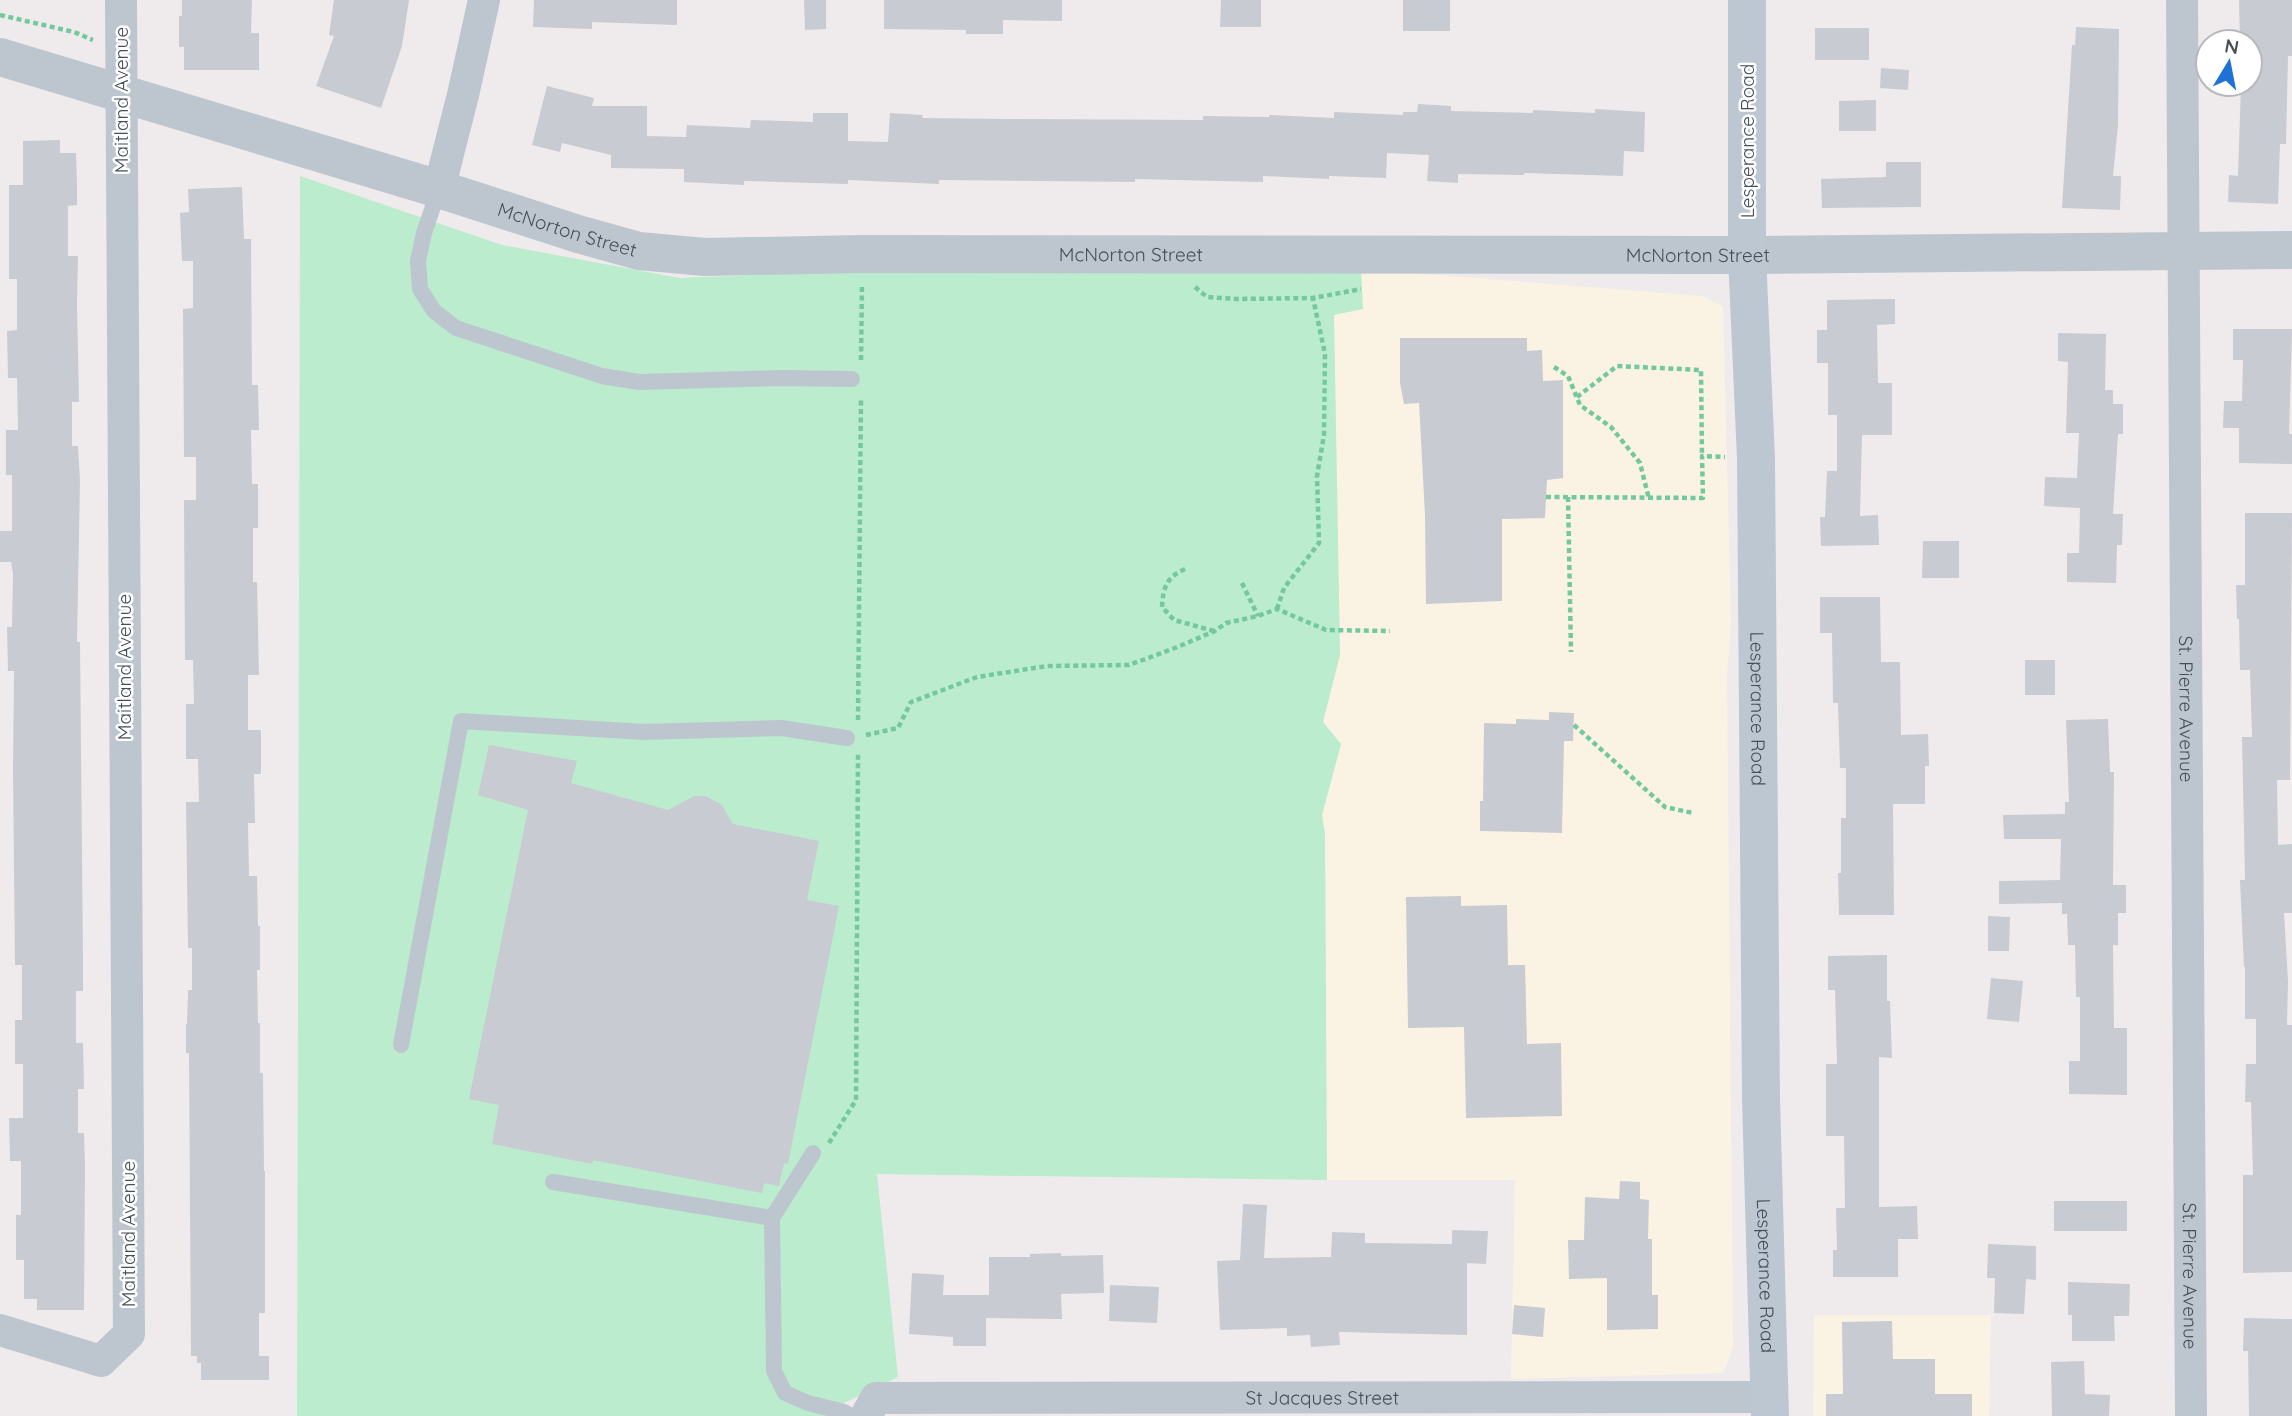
<svg xmlns="http://www.w3.org/2000/svg" width="2292" height="1416" viewBox="0 0 2292 1416" font-family="Quicksand,sans-serif">
<style>
.commercial{fill:#faf3e4}
.green{fill:#baeccd}
.building{fill:#c8cbd1}
.lines{fill:none;stroke-linecap:round;stroke-linejoin:round}
.path{stroke:#73c99d;stroke-width:4.5;stroke-dasharray:5 3.5;stroke-linecap:butt}
.service{stroke:#bdc6ce;stroke-width:16}
.minor{stroke:#bdc6ce;stroke-width:32}
.tertiary{stroke:#bdc6ce;stroke-width:38}
.secondary{stroke:#bcc7d2;stroke-width:38}
.labels{text-anchor:middle;dominant-baseline:central;stroke-width:5;stroke-linejoin:round;paint-order:stroke}
.street-label{font-size:19px;fill:#454f58;stroke:#fff}
</style>
<rect width="100%" height="100%" fill="#efebec"/>
<g class="commercial">
<polygon points="1361,269 1702,296 1723,306 1731,623 1727,676 1733,1348 1723,1373 1511,1379 1515,1180 1327,1180 1325,834 1322,815 1341,744 1323,722 1340,655 1334,315"/>
<polygon points="1814,1315 1991,1315 1989,1416 1813,1416"/>
</g>
<polygon class="green" points="300,176 502,245 680,278 877,270 1361,269 1363,309 1334,315 1340,655 1323,722 1341,744 1322,815 1325,834 1327,1180 877,1174 898,1377 844,1403 845,1416 297,1416"/>
<g class="building">
<polygon points="182,0 252,0 251,33 259,33 259,70 184,70 184,47 179,47 179,16 182,16"/>
<polygon points="334,0 409,0 402,46 381,108 316,86 334,36 329,35"/>
<polygon points="534,0 677,0 677,25 592,22 592,29 533,27"/>
<polygon points="804,0 826,0 826,29 805,30"/>
<polygon points="884,0 1062,0 1062,21 1003,20 1003,34 966,34 966,30 884,29"/>
<polygon points="1221,0 1261,0 1261,27 1220,27"/>
<rect x="1403" y="0" width="47" height="31"/>
<polygon points="2239,0 2292,0 2292,56 2288,56 2286,144 2280,144 2278,204 2228,202 2229,175 2238,176 2241,84 2250,84 2250,42 2240,42"/>
<polygon points="2076,27 2119,29 2118,125 2113,176 2121,176 2120,210 2062,208 2072,45 2075,45"/>
<rect x="1815" y="28" width="54" height="32"/>
<polygon points="1881,68 1909,70 1908,90 1880,88"/>
<polygon points="547,86 594,98 592,106 647,106 647,136 686,137 687,125 750,128 751,120 813,122 813,113 848,113 848,141 888,142 890,113 923,115 922,118 1011,119 1203,120 1203,116 1269,117 1269,115 1334,118 1334,112 1403,115 1403,112 1417,112 1418,104 1451,106 1451,111 1533,113 1533,110 1595,113 1595,109 1645,112 1644,152 1624,151 1623,176 1524,173 1524,175 1458,174 1458,183 1427,181 1429,155 1387,153 1386,178 1329,176 1329,179 1263,176 1263,182 1135,179 1135,182 939,180 939,184 848,180 848,184 744,181 744,185 684,182 684,169 611,168 611,155 562,143 560,152 532,145"/>
<polygon points="1876,100 1876,131 1839,131 1839,101"/>
<polygon points="60,140 60,153 76,153 77,185 77,205 68,206 68,256 78,256 77,304 79,402 72,402 72,446 78,446 80,481 77,642 80,642 83,961 83,991 76,991 76,1043 83,1043 84,1089 78,1089 78,1133 84,1133 85,1166 84,1310 37,1310 37,1299 24,1299 24,1260 16,1260 16,1215 21,1215 21,1161 10,1161 9,1118 23,1118 23,1064 15,1064 15,1020 22,1020 22,965 15,965 13,769 14,671 8,671 7,627 12,627 13,573 11,562 0,562 0,531 12,531 12,475 6,475 6,430 18,430 17,378 8,378 7,331 17,330 17,279 9,279 9,185 23,185 23,141"/>
<polygon points="1886,162 1921,162 1921,207 1822,208 1821,179 1886,177"/>
<polygon points="242,187 244,239 251,239 252,385 258,385 259,430 251,430 252,484 258,484 258,528 253,528 253,582 257,582 259,675 248,675 248,730 261,730 261,774 254,774 255,823 248,823 249,876 257,876 258,926 260,926 260,970 257,970 258,1023 260,1023 260,1073 263,1073 264,1171 265,1171 265,1313 259,1313 259,1356 269,1356 269,1380 201,1380 201,1363 197,1363 197,1356 191,1356 189,1053 186,1053 186,1024 187,1024 188,990 192,990 192,948 188,948 186,802 199,802 198,759 186,759 186,704 194,704 193,660 185,660 184,500 196,500 196,457 184,457 183,309 193,308 193,261 182,261 180,213 189,212 188,189"/>
<polygon points="1895,299 1895,324 1877,325 1878,383 1892,383 1892,435 1862,435 1860,516 1878,515 1879,545 1821,546 1820,517 1825,517 1827,471 1837,471 1837,415 1828,415 1828,363 1817,363 1817,330 1827,330 1827,300"/>
<polygon points="2233,329 2292,329 2289,434 2292,434 2292,464 2239,463 2239,428 2223,428 2224,401 2242,401 2243,360 2233,360"/>
<polygon points="2058,333 2106,334 2105,390 2113,390 2113,404 2123,404 2123,434 2118,434 2113,514 2123,514 2122,545 2117,545 2116,583 2067,582 2067,553 2079,553 2080,508 2044,506 2045,477 2077,478 2079,433 2066,433 2068,362 2058,361"/>
<polygon points="1400,338 1527,338 1527,351 1542,350 1543,381 1563,380 1563,478 1547,480 1545,518 1502,519 1502,601 1426,604 1425,515 1419,403 1404,404 1400,383"/>
<polygon points="2245,513 2292,513 2290,780 2277,780 2278,845 2292,844 2292,913 2284,913 2288,981 2287,1025 2292,1025 2292,1272 2243,1273 2243,1175 2253,1175 2251,1102 2245,1102 2246,1064 2256,1064 2256,1019 2245,1019 2245,967 2244,967 2240,880 2245,880 2242,737 2252,737 2250,670 2240,670 2239,619 2237,619 2236,585 2245,585"/>
<polygon points="1923,541 1959,541 1959,578 1922,578"/>
<polygon points="1820,597 1880,597 1881,662 1900,662 1901,735 1928,734 1929,766 1925,766 1925,804 1893,804 1894,915 1839,915 1838,873 1841,873 1841,818 1846,818 1846,768 1840,768 1838,703 1833,703 1832,633 1820,633"/>
<rect x="2025" y="660" width="30" height="35"/>
<polygon points="1549,712 1574,713 1573,741 1564,741 1562,833 1480,831 1480,801 1483,801 1484,723 1516,724 1516,719 1549,720"/>
<polygon points="2108,719 2110,772 2114,772 2113,885 2126,885 2126,913 2118,913 2118,945 2113,945 2114,1028 2127,1028 2127,1095 2069,1094 2069,1061 2080,1061 2080,997 2076,997 2075,945 2068,945 2067,914 2062,914 2062,903 1999,904 1999,881 2060,880 2061,839 2004,839 2003,815 2065,814 2065,802 2069,802 2066,720"/>
<polygon points="489,745 577,761 571,783 668,810 694,796 705,796 721,804 733,824 819,841 807,900 839,906 788,1164 784,1163 779,1186 764,1183 762,1193 593,1160 592,1164 492,1144 499,1105 469,1099 528,810 478,795"/>
<polygon points="1461,896 1461,906 1507,905 1508,965 1525,965 1527,1044 1561,1043 1562,1116 1466,1118 1464,1027 1408,1028 1406,897"/>
<polygon points="1988,916 2010,917 2009,951 1988,951"/>
<polygon points="1887,955 1887,1001 1890,1001 1892,1058 1879,1057 1879,1207 1917,1206 1918,1239 1898,1239 1898,1277 1833,1277 1833,1250 1837,1250 1836,1208 1845,1208 1844,1136 1826,1136 1826,1064 1837,1064 1835,990 1828,990 1828,956"/>
<polygon points="1991,978 2023,981 2019,1022 1987,1019"/>
<polygon points="1620,1181 1640,1182 1640,1199 1649,1200 1648,1239 1652,1239 1652,1295 1658,1295 1658,1329 1607,1330 1607,1278 1569,1279 1568,1240 1584,1240 1585,1197 1619,1199"/>
<rect x="2054" y="1201" width="73" height="30"/>
<polygon points="1243,1204 1267,1205 1264,1258 1331,1257 1332,1232 1365,1233 1365,1243 1452,1244 1452,1230 1488,1231 1486,1264 1467,1263 1467,1335 1339,1332 1340,1345 1311,1347 1310,1335 1287,1336 1287,1328 1220,1330 1217,1261 1240,1260"/>
<polygon points="1988,1244 2036,1246 2036,1280 2026,1279 2024,1314 1994,1313 1995,1278 1987,1278"/>
<polygon points="1061,1253 1061,1256 1103,1255 1104,1293 1061,1294 1062,1319 986,1318 986,1346 953,1346 953,1337 909,1334 912,1273 944,1275 943,1295 989,1295 989,1257 1030,1257 1030,1254"/>
<polygon points="2068,1282 2130,1284 2129,1316 2114,1316 2115,1341 2072,1341 2072,1315 2068,1315"/>
<polygon points="1110,1285 1159,1287 1157,1323 1109,1321"/>
<polygon points="1514,1305 1545,1308 1543,1337 1512,1334"/>
<polygon points="2244,1318 2292,1319 2292,1416 2249,1416 2248,1351 2243,1351"/>
<polygon points="1892,1321 1893,1359 1935,1359 1935,1394 1972,1394 1972,1416 1826,1416 1826,1394 1843,1394 1842,1322"/>
<polygon points="2084,1361 2085,1394 2110,1395 2109,1416 2052,1416 2051,1362"/>
</g>
<g class="lines">
<g class="path">
<polyline points="0,15 74,32 93,40"/>
<polyline points="1195,287 1207,297 1237,299 1313,298 1361,289"/>
<polyline points="861,360 862,285"/>
<polyline points="1554,367 1568,376 1580,405 1611,427 1640,463 1649,499"/>
<polyline points="1577,397 1617,366 1701,370 1702,456"/>
<polyline points="1546,497 1703,498 1702,456 1725,457"/>
<polyline points="1568,497 1571,652"/>
<path d="M 1185,569 C 1167,577 1163,587 1162,607 L 1174,620 L 1214,631"/>
<polyline points="1242,583 1258,616"/>
<polyline points="1277,609 1284,588 1319,543 1317,476 1324,435 1325,354 1313,298"/>
<polyline points="858,720 861,397"/>
<polyline points="1574,725 1665,807 1693,813"/>
<polyline points="866,735 898,728 911,702 977,677 1047,666 1129,665 1175,648 1215,631 1226,623 1258,616 1277,609 1326,630 1390,631"/>
<polyline points="829,1143 856,1100 858,754"/>
</g>
<g class="service">
<polyline points="439,189 424,233 418,261 420,289 434,311 456,328 602,376 639,382 783,378 852,379"/>
<polyline points="401,1045 461,721 644,732 781,728 847,738"/>
<polyline points="813,1153 772,1218 774,1371 785,1393 808,1403 844,1412 851,1416"/>
<polyline points="553,1182 772,1218"/>
</g>
<g class="minor">
<path id="s1" d="M 2182,0 L 2191,1416"/>
<polyline points="439,189 463,95 484,0"/>
<polyline points="0,1330 101,1361 129,1334 121,0"/>
<path id="s2" d="M 866,1416 L 876,1398 L 1769,1397"/>
</g>
<path class="tertiary" id="s3" d="M 0,57 L 439,189 L 578,234 L 639,251 L 705,257 L 861,254 L 1747,255 L 2292,250"/>
<path class="secondary" id="s4" d="M 1747,0 L 1747,255 L 1756,459 L 1761,1099 L 1770,1416"/>
</g>
<g class="labels">
<g class="street-label">
<text transform="translate(121 100) rotate(-90)">Maitland Avenue</text>
<text transform="translate(1747 141) rotate(-90)">Lesperance Road</text>
<text stroke="none"><textPath href="#s3" startOffset="593">McNorton Street</textPath></text>
<text stroke="none"><textPath href="#s3" startOffset="1160">McNorton Street</textPath></text>
<text stroke="none"><textPath href="#s3" startOffset="1727">McNorton Street</textPath></text>
<text transform="translate(124 667) rotate(-90)">Maitland Avenue</text>
<text stroke="none"><textPath href="#s4" startOffset="709">Lesperance Road</textPath></text>
<text stroke="none"><textPath href="#s1" startOffset="709">St. Pierre Avenue</textPath></text>
<text transform="translate(128 1234) rotate(-90)">Maitland Avenue</text>
<text stroke="none"><textPath href="#s4" startOffset="1276">Lesperance Road</textPath></text>
<text stroke="none"><textPath href="#s1" startOffset="1276">St. Pierre Avenue</textPath></text>
<text stroke="none"><textPath href="#s2" startOffset="467">St Jacques Street</textPath></text>
</g>
</g>
<g transform="translate(2229 63) rotate(10)"><circle r="33" fill="#ffffff" stroke="#b5b9bc" stroke-width="2"/>
<path d="M0-5L12 26L0 18L-12 26Z" fill="#1e71d6"/>
<text y="-10" font-size="19" font-weight="bold" text-anchor="middle" fill="#454f58">N</text>
</g>
</svg>
